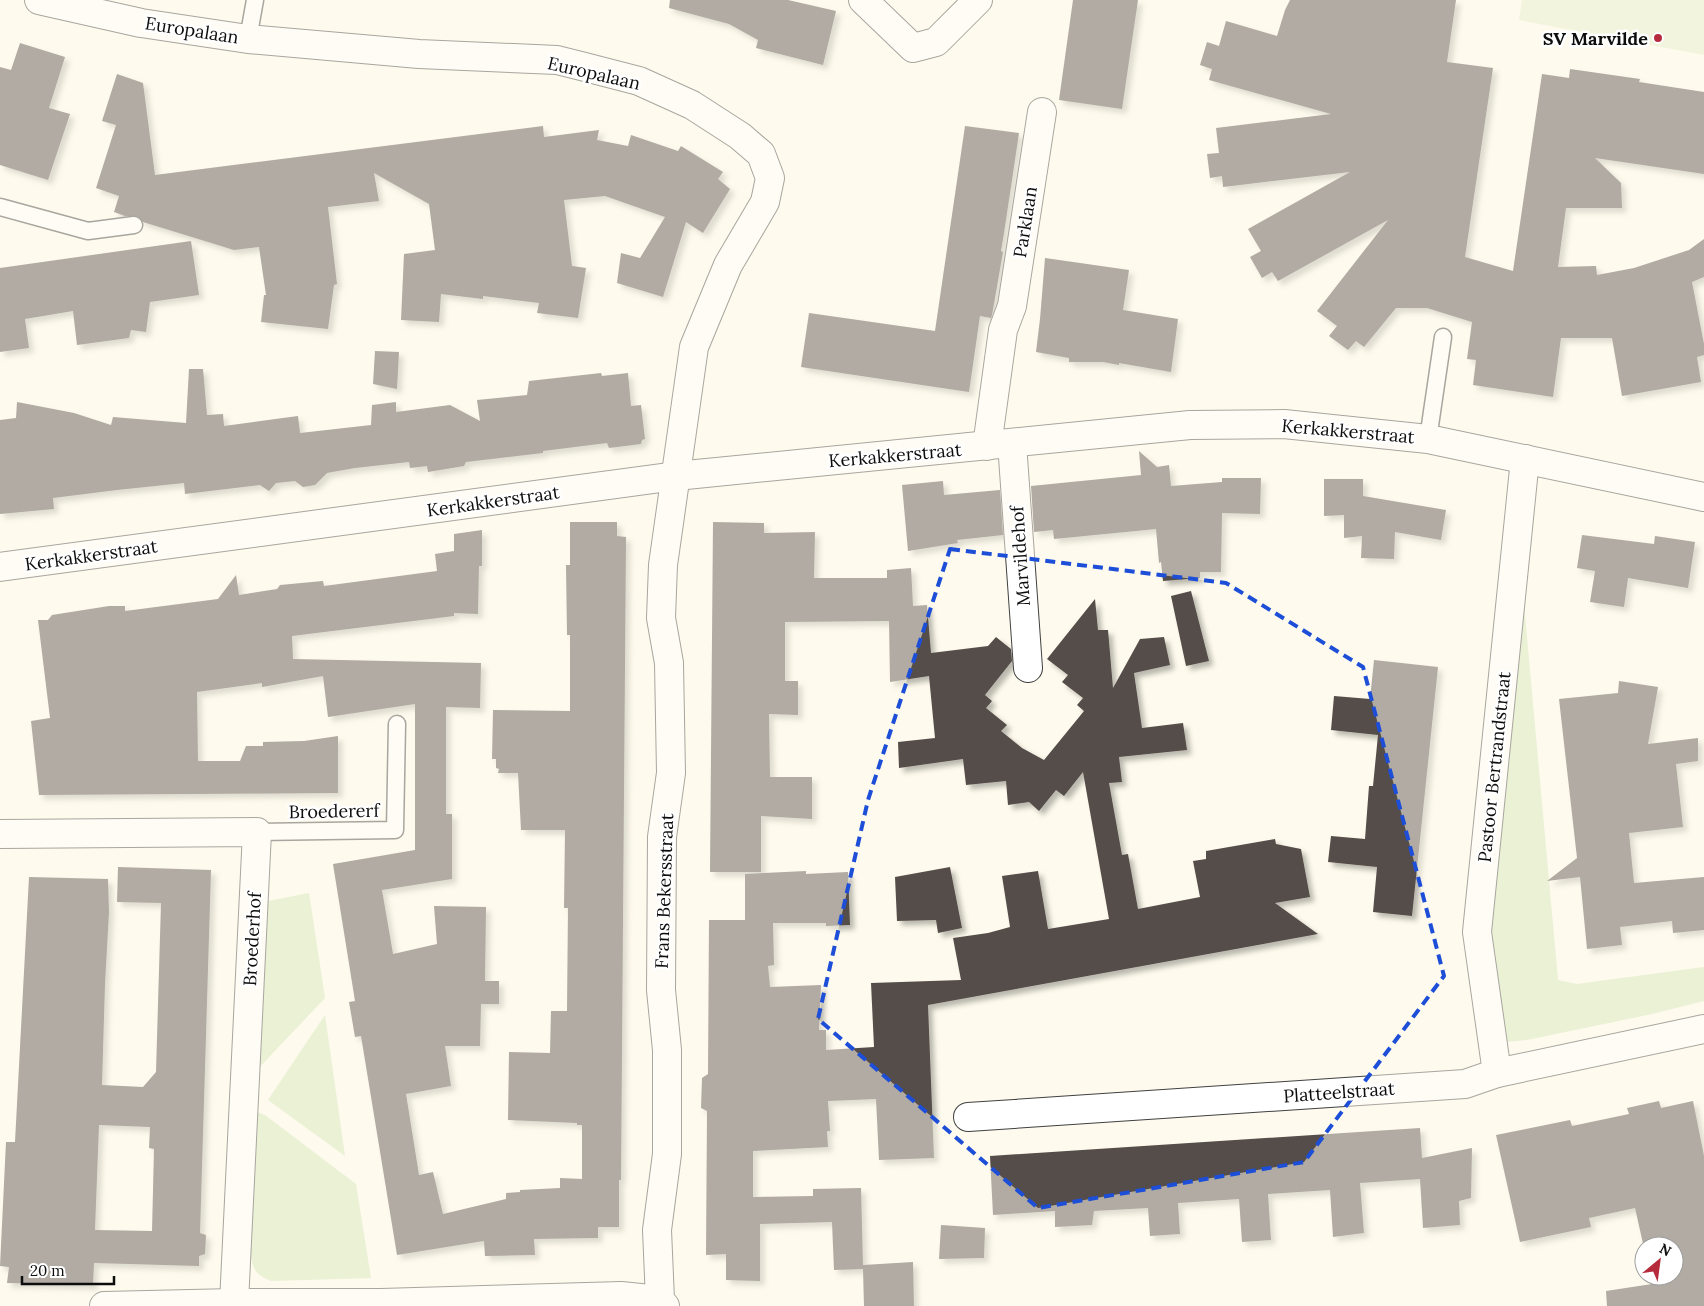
<svg xmlns="http://www.w3.org/2000/svg" width="1704" height="1306" viewBox="0 0 1704 1306" font-family="Lora,serif">
<style>
.green{fill:#d3e7b8}
.pitch{fill:#e4eeca}
.building{fill:#554d49;fill-rule:evenodd;filter:url(#shadow)}
.lines{fill:none;stroke-linecap:round;stroke-linejoin:round}
.lane-casing{stroke:#404040;stroke-width:19}
.street-casing{stroke:#404040;stroke-width:30}
.lane{stroke:#fff;stroke-width:16}
.street{stroke:#fff;stroke-width:28}
.marked{fill:none;stroke:#1d4ed8;stroke-width:4;stroke-dasharray:10 6;stroke-linejoin:round}
.poi-dot{fill:#b62b3b;stroke:#fff;stroke-width:2}
.labels{text-anchor:middle;dominant-baseline:central;stroke-width:5;stroke-linejoin:round;paint-order:stroke}
.street-label{font-size:18px;fill:#0d0d0d;stroke:#fff}
.poi-label{font-size:18px;font-weight:bold;fill:#0d0d0d;stroke:#fff;text-anchor:end}
</style>
<defs>
<filter id="shadow"><feDropShadow dx="4.5" dy="4.5" stdDeviation="2.5" flood-color="#0004"/></filter>
</defs>
<rect width="100%" height="100%" fill="#fefaed"/>
<g class="green">
<polygon points="1523,593 1558,980 1577,984 1704,967 1704,1001 1652,1014 1527,1040 1506,1042 1488,958"/>
<polygon points="309,893 325,998 254,1073 258,903"/>
<polygon points="325,1015 345,1156 268,1100"/>
<path d="M 254,1111 L 265,1115 L 356,1184 L 371,1278 L 271,1281 C 253,1273 254,1270 250,1252 Z"/>
</g>
<polygon class="pitch" points="1522,0 1704,0 1704,55 1519,20"/>
<g class="building">
<polygon points="670,0 788,0 836,11 823,65 756,48 758,40 729,24 669,8"/>
<polygon points="1073,0 1138,0 1122,109 1059,100"/>
<polygon points="1290,0 1456,0 1447,62 1493,68 1465,257 1513,271 1542,74 1569,78 1570,69 1640,79 1639,82 1704,92 1704,174 1595,158 1621,183 1622,208 1566,208 1558,267 1596,266 1597,275 1634,268 1689,250 1704,239 1704,277 1692,282 1704,344 1704,355 1697,357 1701,382 1622,396 1612,338 1561,338 1553,397 1473,385 1476,360 1467,359 1472,322 1427,308 1396,308 1364,347 1356,341 1348,350 1329,336 1337,326 1317,311 1388,220 1278,281 1272,272 1262,278 1250,257 1261,251 1248,229 1350,172 1223,187 1222,176 1210,178 1207,154 1219,153 1216,128 1331,114 1209,80 1212,69 1200,65 1207,42 1219,46 1226,21 1277,36 1285,10"/>
<polygon points="20,43 65,57 49,108 70,114 48,180 0,165 0,67 11,70"/>
<polygon points="117,74 143,83 155,175 543,126 544,137 599,130 597,140 628,146 631,135 678,151 681,146 723,172 718,179 730,189 703,233 686,222 663,297 617,283 621,253 640,258 665,217 605,196 564,200 572,266 586,268 578,318 537,313 539,303 483,296 483,299 441,294 439,322 401,320 404,254 435,250 429,204 374,173 379,201 328,207 337,284 334,285 328,329 261,322 264,295 266,295 259,247 234,250 143,222 137,216 125,216 114,212 119,196 96,188 116,125 102,121"/>
<polygon points="965,126 1019,133 1004,233 1001,251 1003,252 992,315 991,318 980,316 969,392 801,367 809,313 935,331"/>
<polygon points="191,241 199,295 150,302 146,332 131,330 129,338 77,345 73,311 25,319 29,348 0,352 0,268"/>
<polygon points="1045,258 1129,270 1123,310 1178,319 1171,372 1119,363 1119,365 1103,362 1069,362 1069,358 1036,352 1040,319"/>
<polygon points="375,351 399,352 397,389 373,384"/>
<polygon points="189,369 203,369 207,415 223,414 224,426 298,416 300,433 371,425 372,405 396,402 396,412 450,405 480,421 477,400 527,395 529,381 601,373 602,376 628,373 631,406 641,405 645,439 642,440 641,444 609,448 607,443 543,451 543,453 466,462 464,466 428,472 427,466 410,468 409,462 355,468 327,473 315,485 303,487 295,481 276,483 269,491 260,485 185,494 184,483 117,490 53,498 54,509 0,514 0,420 16,418 17,402 74,413 111,425 113,417 186,423"/>
<polygon points="1139,451 1157,467 1169,465 1171,486 1222,482 1222,478 1261,478 1260,514 1222,513 1221,572 1200,572 1200,578 1163,581 1161,562 1159,563 1156,529 1054,539 1053,530 1034,532 1031,486 1141,475"/>
<polygon points="1324,479 1363,479 1363,496 1446,510 1441,540 1395,532 1394,559 1361,558 1362,536 1344,538 1344,515 1324,516"/>
<polygon points="943,481 944,495 1000,490 1003,535 957,540 958,543 908,551 902,485"/>
<polygon points="570,522 617,522 617,536 626,537 621,1180 619,1180 619,1227 598,1227 598,1238 534,1239 535,1255 485,1256 484,1241 397,1255 361,1036 355,1037 349,1002 355,1001 333,864 415,850 415,704 328,717 323,676 262,687 262,683 197,692 198,761 240,761 246,746 263,746 263,742 304,741 338,736 338,793 39,795 31,721 50,718 38,620 48,620 52,615 109,606 125,606 125,611 218,599 236,575 239,595 277,589 280,585 323,581 324,586 437,571 435,554 454,551 454,534 482,530 482,566 479,566 478,614 454,613 454,616 292,636 293,659 481,663 480,708 446,707 446,814 452,814 452,879 382,890 393,954 437,944 434,906 486,907 485,981 499,981 499,1004 481,1004 480,1046 445,1046 451,1086 406,1094 419,1175 433,1172 443,1214 506,1199 506,1193 520,1192 520,1190 560,1188 560,1178 582,1179 582,1125 577,1125 577,1123 508,1120 509,1052 550,1053 551,1011 567,1011 568,908 564,908 565,830 521,830 518,773 498,773 499,769 496,768 496,759 492,759 493,710 570,711 570,635 567,635 566,565 570,565"/>
<polygon points="713,522 764,523 764,533 815,532 814,578 887,578 887,570 911,568 913,606 927,605 931,653 988,646 996,637 1011,649 1012,661 985,695 992,701 986,708 1007,725 1001,731 1022,748 1044,760 1084,711 1077,705 1083,698 1062,682 1068,675 1047,659 1095,599 1098,630 1108,630 1113,688 1140,639 1164,637 1170,665 1134,673 1142,728 1183,723 1187,750 1119,757 1122,782 1109,783 1122,855 1128,854 1138,909 1200,897 1193,861 1206,859 1206,851 1275,839 1276,844 1301,849 1310,897 1275,903 1318,934 928,1005 934,1158 879,1160 876,1099 828,1101 830,1131 827,1131 828,1147 753,1151 753,1197 813,1196 813,1189 861,1188 863,1265 913,1262 914,1306 864,1306 863,1269 834,1270 832,1222 760,1224 760,1281 726,1280 726,1254 706,1255 707,1111 701,1108 702,1078 708,1074 709,920 745,920 745,874 806,871 806,874 848,872 850,925 826,926 826,923 773,923 774,965 768,966 770,987 821,985 819,1030 826,1030 826,1050 874,1047 871,983 961,980 953,938 988,933 1010,927 1002,876 1038,871 1048,929 1109,919 1083,772 1064,796 1056,790 1039,811 1029,802 1008,805 1006,781 966,785 963,759 899,768 898,742 935,738 929,676 890,682 889,621 785,622 785,681 798,681 798,715 769,714 770,777 812,777 812,819 761,816 761,872 710,872"/>
<polygon points="1582,535 1654,544 1655,536 1695,542 1688,588 1628,578 1624,607 1590,602 1595,571 1577,568"/>
<polygon points="1191,591 1209,661 1186,666 1171,596"/>
<polygon points="1374,660 1438,667 1412,916 1373,912 1377,867 1328,862 1331,836 1365,839 1369,786 1373,786 1378,735 1331,730 1334,696 1370,699"/>
<polygon points="1619,681 1658,687 1648,744 1698,738 1698,761 1676,764 1683,827 1629,833 1634,883 1704,877 1704,930 1673,933 1672,921 1620,927 1622,945 1587,949 1580,877 1547,881 1577,858 1559,699 1618,693"/>
<path d="M 118,867 L 211,870 L 200,1233 L 206,1235 L 205,1254 L 199,1256 L 199,1266 L 94,1263 L 93,1285 L 7,1283 L 9,1267 L 0,1266 L 6,1142 L 15,1142 L 29,877 L 108,879 L 109,912 L 105,984 L 102,1085 L 143,1087 L 156,1072 L 161,903 L 117,902 ZM 99,1125 L 150,1127 L 149,1148 L 154,1149 L 152,1231 L 95,1230 Z"/>
<polygon points="950,867 962,928 938,933 936,920 897,921 895,877"/>
<polygon points="1659,1101 1661,1108 1693,1101 1704,1156 1704,1306 1607,1306 1606,1291 1652,1284 1650,1276 1674,1276 1674,1246 1644,1246 1644,1248 1635,1208 1589,1218 1591,1227 1520,1242 1496,1135 1570,1120 1572,1126 1629,1114 1627,1108"/>
<polygon points="1420,1128 1422,1158 1472,1148 1471,1198 1459,1201 1460,1225 1423,1228 1420,1179 1360,1183 1364,1233 1333,1237 1330,1190 1268,1194 1271,1240 1242,1242 1239,1199 1178,1203 1180,1234 1150,1236 1148,1208 1094,1211 1092,1225 1055,1227 1055,1211 993,1215 990,1156"/>
<polygon points="941,1225 985,1228 984,1258 939,1259"/>
</g>
<g class="lines">
<g class="lane-casing">
<g id="lane">
<polyline points="248,39 255,0"/>
<polyline points="0,207 88,231 134,225"/>
<polyline points="1428,439 1443,337"/>
<polyline points="257,832 395,830 397,724"/>
</g>
</g>
<g class="street-casing">
<g id="street">
<polyline points="39,0 141,23 248,39 419,54 557,60 581,66 639,81 692,105 740,136 761,154 770,178 765,202 728,265 694,347 663,565 661,618 669,663 671,773 662,837 661,990 667,1050 667,1154 657,1230 660,1300 665,1306"/>
<polyline points="863,0 913,48 936,42 978,0"/>
<polyline points="1012,443 1028,668"/>
<polyline points="987,446 1003,330 1012,306 1042,112"/>
<polyline points="0,567 676,476 1190,425 1284,424 1428,439 1704,497"/>
<polyline points="0,834 257,832 234,1303"/>
<polyline points="1497,1073 1477,932 1525,459"/>
<polyline points="968,1117 1465,1084 1497,1073 1704,1029"/>
<polyline points="104,1306 234,1303 381,1303 621,1296 660,1300"/>
</g>
</g>
<use href="#lane" class="lane"/>
<use href="#street" class="street"/>
</g>
<path d="M0 0H1704V1306H0ZM 950,549 L 1226,583 L 1363,667 L 1444,976 L 1304,1162 L 1038,1208 L 818,1019 L 868,800 Z" fill="#fefaed" fill-opacity=".55" fill-rule="evenodd"/>
<path class="marked" d="M 950,549 L 1226,583 L 1363,667 L 1444,976 L 1304,1162 L 1038,1208 L 818,1019 L 868,800 Z"/>
<circle class="poi-dot" cx="1658" cy="38" r="5"/>
<g class="labels">
<g class="street-label">
<text transform="translate(192 30) rotate(9)">Europalaan</text>
<text transform="translate(594 73) rotate(13)">Europalaan</text>
<text transform="translate(1025 222) rotate(-81)">Parklaan</text>
<text transform="translate(1348 431) rotate(5)">Kerkakkerstraat</text>
<text transform="translate(895 455) rotate(-5)">Kerkakkerstraat</text>
<text transform="translate(493 501) rotate(-8)">Kerkakkerstraat</text>
<text transform="translate(91 555) rotate(-8)">Kerkakkerstraat</text>
<text transform="translate(1020 556) rotate(-94)">Marvildehof</text>
<text transform="translate(1494 767) rotate(-84)">Pastoor Bertrandstraat</text>
<text transform="translate(334 811) rotate(-1)">Broedererf</text>
<text transform="translate(664 891) rotate(-88)">Frans Bekersstraat</text>
<text transform="translate(252 939) rotate(-87)">Broederhof</text>
<text transform="translate(1339 1092) rotate(-4)">Platteelstraat</text>
</g>
<g class="poi-label">
<text x="1648" y="38">SV Marvilde</text>
</g>
</g>
<g transform="translate(1659 1261) rotate(29)"><circle r="24" fill="#ffffff" stroke="#9e9e9e"/>
<path d="M0-4L9 19L0 12L-9 19Z" fill="#b62b3b"/>
<text y="-8" font-size="14" font-weight="bold" text-anchor="middle" fill="#0d0d0d">N</text>
</g>
<path d="M22 1276v8h92v-8" fill="none" stroke="#0d0d0d" stroke-width="2.5"/>
<text x="30" y="1276" font-size="15" fill="#0d0d0d" stroke="#ffffff" stroke-width="4" paint-order="stroke">20 m</text>
</svg>
